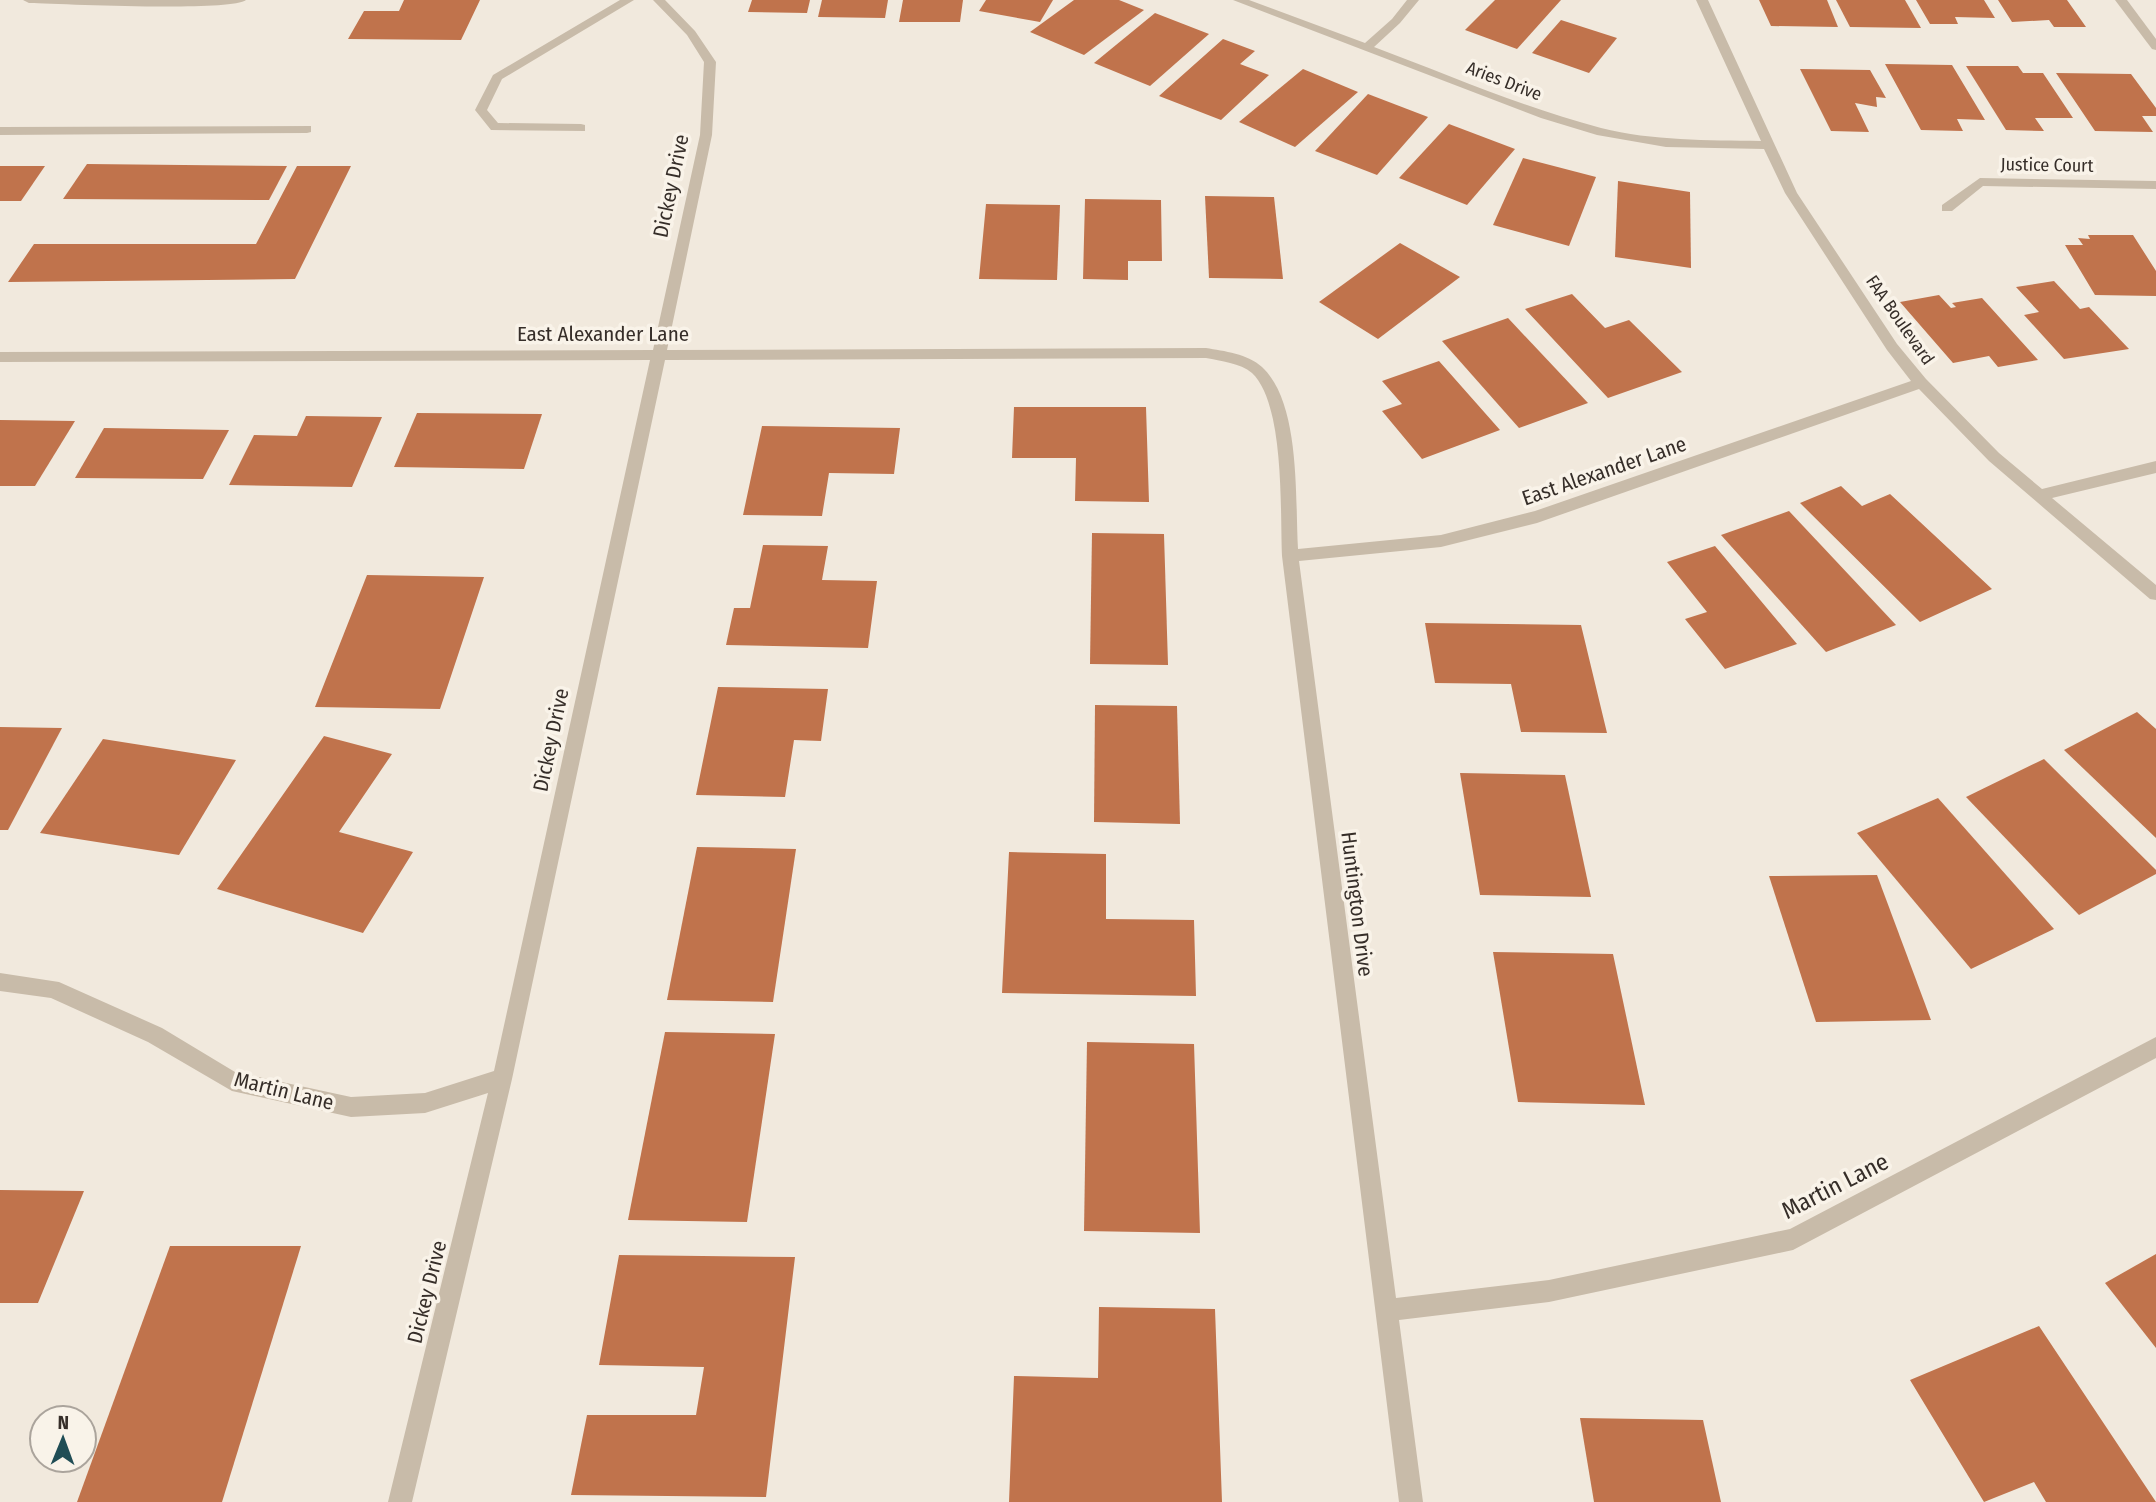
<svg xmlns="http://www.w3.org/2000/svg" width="2156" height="1502" viewBox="0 0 2156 1502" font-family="'Fira Sans Condensed',sans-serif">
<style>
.building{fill:#c0734c}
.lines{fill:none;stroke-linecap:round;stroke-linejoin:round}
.minor{fill:#c8bba9;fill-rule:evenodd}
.labels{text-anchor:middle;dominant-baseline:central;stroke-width:7;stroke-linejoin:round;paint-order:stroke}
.far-street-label{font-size:18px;fill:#362e29;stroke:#f9f3e9}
.street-label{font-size:21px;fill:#362e29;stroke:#f9f3e9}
.near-street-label{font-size:24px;fill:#362e29;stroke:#f9f3e9}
</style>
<rect width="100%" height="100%" fill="#f1e9dd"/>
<g class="building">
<polygon points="404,0 480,0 461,40 348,39 364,11 399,11"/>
<polygon points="752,0 810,0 807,13 748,12"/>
<polygon points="822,0 888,0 885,18 818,17"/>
<polygon points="903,0 963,0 960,22 899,22"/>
<polygon points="986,0 1053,0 1040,22 979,11"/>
<polygon points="1074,0 1119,0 1144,10 1084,55 1030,32"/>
<polygon points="1495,0 1561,0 1517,49 1465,30"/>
<polygon points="1759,0 1827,0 1838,27 1771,26"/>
<polygon points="1836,0 1905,0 1921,28 1850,27"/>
<polygon points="1916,0 1984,0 1995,18 1955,17 1958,24 1930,24"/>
<polygon points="1998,0 2067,0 2086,27 2054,27 2049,20 2012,22"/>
<polygon points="1155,13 1209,34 1150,86 1094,63"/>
<polygon points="1561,20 1617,38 1589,73 1532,53"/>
<polygon points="1223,39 1255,51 1240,64 1269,75 1221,120 1159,96"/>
<polygon points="1885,64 1952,65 1985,120 1957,119 1963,131 1921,130"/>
<polygon points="1966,66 2018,66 2023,73 2043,73 2073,118 2035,118 2044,131 2006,130"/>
<polygon points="1303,69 1358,92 1295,147 1239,122"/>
<polygon points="1800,69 1870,70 1886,98 1876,97 1877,107 1855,103 1869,132 1831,131"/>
<polygon points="2056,73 2131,74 2156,108 2156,116 2142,116 2153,132 2095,131"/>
<polygon points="1368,94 1428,117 1377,175 1315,151"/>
<polygon points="1449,124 1515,149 1467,205 1399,178"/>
<polygon points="1523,158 1596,177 1569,246 1493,225"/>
<polygon points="87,164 287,166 269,200 63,199"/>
<polygon points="0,166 45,166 21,201 0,201"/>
<polygon points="297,166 351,166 295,279 8,282 34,244 256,244"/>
<polygon points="1618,181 1690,192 1691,268 1615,257"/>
<polygon points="1205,196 1274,197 1283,279 1209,278"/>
<polygon points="1085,199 1161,200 1162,261 1128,261 1128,280 1083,279"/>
<polygon points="986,204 1060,205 1057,280 979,279"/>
<polygon points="2088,235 2133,235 2156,271 2156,296 2095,295 2065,245 2083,245 2078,238 2090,239"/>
<polygon points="1400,243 1460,277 1378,339 1319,302"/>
<polygon points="2054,281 2080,309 2089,307 2129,349 2064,359 2024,315 2039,312 2016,287"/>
<polygon points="1572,294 1605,328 1629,320 1682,372 1608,398 1525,309"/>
<polygon points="1939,295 1951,308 1956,307 1952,303 1982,298 2038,360 1998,367 1989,356 1953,363 1900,302"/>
<polygon points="1508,318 1588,403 1519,428 1442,341"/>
<polygon points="1439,361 1500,430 1422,459 1382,411 1402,404 1382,381"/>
<polygon points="1014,407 1146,407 1149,502 1075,501 1076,458 1012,458"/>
<polygon points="417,413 542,414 524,469 394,467"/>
<polygon points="306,416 382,417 352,487 229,485 254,435 297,436"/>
<polygon points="0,420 75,421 35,486 0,486"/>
<polygon points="762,426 900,428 894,474 829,473 822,516 743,515"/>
<polygon points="104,428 229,430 203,479 75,478"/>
<polygon points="1841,486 1862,506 1890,494 1992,589 1920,622 1800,503"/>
<polygon points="1789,511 1896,625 1826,652 1721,535"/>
<polygon points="1092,533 1164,534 1168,665 1090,664"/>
<polygon points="763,545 828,546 822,580 877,581 868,648 726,645 734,608 750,608"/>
<polygon points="1715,546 1797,644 1725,669 1685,619 1707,612 1667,562"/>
<polygon points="367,575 484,577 440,709 315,707"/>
<polygon points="1425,623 1581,625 1607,733 1521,732 1511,684 1435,683"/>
<polygon points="718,687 828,689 821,741 794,740 785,797 696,795"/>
<polygon points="1095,705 1177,706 1180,824 1094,822"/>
<polygon points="2137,712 2156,729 2156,838 2064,750"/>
<polygon points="0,727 62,728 8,830 0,830"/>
<polygon points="324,736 392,754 339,832 413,852 363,933 217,889"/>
<polygon points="103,739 236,760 179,855 40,833"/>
<polygon points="2044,759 2156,870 2156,874 2079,915 1966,797"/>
<polygon points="1460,773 1565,775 1591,897 1480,895"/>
<polygon points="1938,798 2054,929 1971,969 1857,833"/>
<polygon points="697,847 796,849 773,1002 667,1000"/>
<polygon points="1009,852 1106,854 1106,919 1194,920 1196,996 1002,993"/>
<polygon points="1877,875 1931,1020 1816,1022 1769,876"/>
<polygon points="1493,952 1613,954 1645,1105 1518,1102"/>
<polygon points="665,1032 775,1034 747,1222 628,1220"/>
<polygon points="1087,1042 1194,1044 1200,1233 1084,1231"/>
<polygon points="0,1190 84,1191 38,1303 0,1303"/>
<polygon points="170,1246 301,1246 222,1502 77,1502"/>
<polygon points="2156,1254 2156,1348 2105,1283"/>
<polygon points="619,1255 795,1257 766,1497 571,1495 587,1415 696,1415 704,1367 599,1365"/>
<polygon points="1099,1307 1215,1309 1222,1502 1009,1502 1014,1376 1098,1378"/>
<polygon points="2039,1326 2156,1502 2046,1502 2034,1482 1984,1502 1910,1380"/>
<polygon points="1580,1418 1703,1420 1721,1502 1594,1502"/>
</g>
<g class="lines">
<g class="minor">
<path d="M 23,0 L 246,0 C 229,12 62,4 29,3 Z"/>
<polygon points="620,0 634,0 502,79 487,110 498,123 581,124 585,125 585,131 491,130 475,110 493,75"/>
<path d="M 653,0 L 665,0 L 695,31 L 716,62 L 712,135 L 667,350 L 1206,348 C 1224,351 1248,354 1262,367 C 1301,403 1295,499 1298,549 L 1441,535 L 1535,511 L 1911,381 L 1887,350 L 1785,193 L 1764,149 L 1666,147 L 1597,135 L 1541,118 L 1233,0 L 1249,0 L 1365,43 L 1392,19 L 1407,0 L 1419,0 L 1400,23 L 1374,47 C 1449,75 1524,108 1601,128 C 1653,141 1707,140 1761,141 L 1696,0 L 1708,0 L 1797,193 L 1897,344 L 1926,379 L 1999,453 L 2042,489 L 2156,461 L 2156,473 L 2052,498 L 2156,585 L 2156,600 L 2150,599 L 1989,461 L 1919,389 L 1537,523 L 1441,547 L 1299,561 L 1396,1298 L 1549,1280 L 1790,1229 L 2156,1037 L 2156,1058 L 1793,1250 L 1549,1302 L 1399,1320 L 1423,1502 L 1399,1502 L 1282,556 C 1280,512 1285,404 1252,373 C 1240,363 1221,361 1206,358 L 665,360 L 512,1079 L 412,1502 L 388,1502 L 488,1093 L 425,1113 L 351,1117 L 232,1091 L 148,1042 L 51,998 L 0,991 L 0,973 L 59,982 L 162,1028 L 235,1072 L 351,1097 L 425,1093 L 494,1071 L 650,360 L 0,362 L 0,352 L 653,350 L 700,135 L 704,62 L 687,35 Z"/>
<polygon points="2115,0 2127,0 2156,39 2156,50 2152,49"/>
<polygon points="311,126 311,132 307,133 0,135 0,127"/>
<polygon points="1980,178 2156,181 2156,189 1983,186 1952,211 1942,211 1942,205"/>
</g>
</g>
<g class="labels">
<g class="far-street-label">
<text transform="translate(1504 81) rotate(21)">Aries Drive</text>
<text transform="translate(2047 165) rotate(1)">Justice Court</text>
<text transform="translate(1900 320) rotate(55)">FAA Boulevard</text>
</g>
<g class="street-label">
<text transform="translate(671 186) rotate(-78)">Dickey Drive</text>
<text x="603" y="334">East Alexander Lane</text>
<text transform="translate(1604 471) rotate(-19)">East Alexander Lane</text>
<text transform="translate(551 740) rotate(-78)">Dickey Drive</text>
<text transform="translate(1357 904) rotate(83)">Huntington Drive</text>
<text transform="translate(284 1091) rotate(14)">Martin Lane</text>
<text transform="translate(427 1292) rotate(-76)">Dickey Drive</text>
</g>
<g class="near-street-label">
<text transform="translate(1835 1186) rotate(-27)">Martin Lane</text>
</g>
</g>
<g transform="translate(63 1439) rotate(1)"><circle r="33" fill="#f9f3e9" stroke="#aba49c" stroke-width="2"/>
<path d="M0-5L12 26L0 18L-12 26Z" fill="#204d55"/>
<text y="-10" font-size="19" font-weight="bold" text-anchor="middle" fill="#362e29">N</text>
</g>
</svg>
